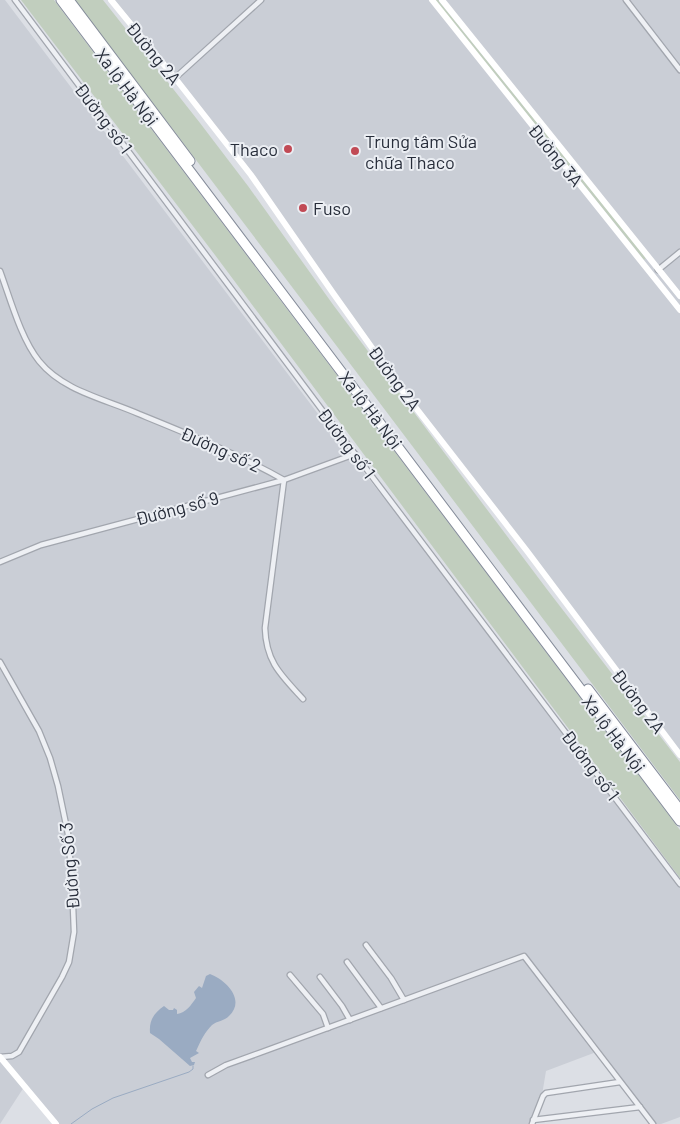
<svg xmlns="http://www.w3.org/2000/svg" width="680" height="1124" viewBox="0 0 680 1124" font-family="Barlow,sans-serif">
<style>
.built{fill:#caced6}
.green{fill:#c1cebe}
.water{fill:#9aabc2}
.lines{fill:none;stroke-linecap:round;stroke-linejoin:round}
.stream{stroke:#9aabc2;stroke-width:1}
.street-casing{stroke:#a2a6ae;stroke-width:7}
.highway-casing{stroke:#858c9a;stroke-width:11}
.street{stroke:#eef0f4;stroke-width:4.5}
.secondary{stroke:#fff;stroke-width:6}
.highway{stroke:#fff;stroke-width:9}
.poi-dot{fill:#c14a55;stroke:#ebeef3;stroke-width:2}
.labels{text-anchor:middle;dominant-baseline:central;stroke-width:4;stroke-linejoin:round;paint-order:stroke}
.street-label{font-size:18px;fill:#272d3a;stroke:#ebeef3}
.poi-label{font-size:18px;fill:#272d3a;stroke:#ebeef3;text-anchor:start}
</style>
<rect width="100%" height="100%" fill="#dcdfe5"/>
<g class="built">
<polygon points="0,0 5,0 340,443 436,563 680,886 680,1117 661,1124 655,1124 599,1051 546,1071 542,1095 530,1124 59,1124 26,1084 0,1124"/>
<polygon points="115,0 680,0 680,751 420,410 334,291 253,174"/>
</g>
<g class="green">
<polygon points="21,0 54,0 680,830 680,878 215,255"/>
<polygon points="75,0 103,0 200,123 248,186 334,306 549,592 680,762 680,800"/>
<polygon points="435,0 438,0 621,226 646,258 644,260"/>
</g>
<path class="water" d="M 210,974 C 226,980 246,1000 229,1016 C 224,1021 217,1021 212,1025 C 205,1032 201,1040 197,1049 L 196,1051 L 199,1053 L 190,1058 L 192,1062 L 195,1062 L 194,1065 L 190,1066 L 159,1039 L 150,1033 C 149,1020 154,1013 164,1006 L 169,1010 L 173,1010 L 174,1008 L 177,1010 L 177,1014 C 186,1013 191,1005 196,998 L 194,992 L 199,986 L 202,988 L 206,976 Z"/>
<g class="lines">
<polyline class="stream" points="71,1124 92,1109 113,1098 189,1072 193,1069 193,1066"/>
<g class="street-casing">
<g id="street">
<polyline points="15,0 355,454 680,884"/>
<polyline points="626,0 680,70"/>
<polyline points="175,78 261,0"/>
<polyline points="658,270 680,252"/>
<path d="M 0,271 C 10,298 21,339 39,361 C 63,391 105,399 139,414 C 188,434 238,454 284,480 L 265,628 C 266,662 281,675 303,699"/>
<polyline points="0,562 41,545 284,480 355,454"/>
<polyline points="0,662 39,731 50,758 58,786 68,834 72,881 74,932 69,962 62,977 19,1052 12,1056 0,1057"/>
<polyline points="366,945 391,978 404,1000"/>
<polyline points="347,962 381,1008"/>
<polyline points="290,975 323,1014 328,1028"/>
<polyline points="320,977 342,1006 350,1020"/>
<polyline points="208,1075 226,1065 262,1052 524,956 653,1124"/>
<polyline points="533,1120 640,1107"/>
<polyline points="532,1124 543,1096 546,1093 620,1082"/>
</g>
</g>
<g class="highway-casing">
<g id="highway">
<polyline points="61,0 680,821"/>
<polyline points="69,0 190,161"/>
<polyline points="588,689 680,810"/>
</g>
</g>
<use href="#street" class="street"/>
<g class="secondary">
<polyline points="111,0 175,78 251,175 333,293 402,390 527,551 680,755"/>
<polyline points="432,0 680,310"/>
<polyline points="442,0 680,296"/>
<polyline points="0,1057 56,1124"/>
</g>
<use href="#highway" class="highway"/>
</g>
<g class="poi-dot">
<circle cx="288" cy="149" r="5"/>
<circle cx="355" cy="151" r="5"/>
<circle cx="303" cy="208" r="5"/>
</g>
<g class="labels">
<g class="street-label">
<text transform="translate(154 53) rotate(51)">Đường 2A</text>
<text transform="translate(127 87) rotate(53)">Xa lộ Hà Nội</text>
<text transform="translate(104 118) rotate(53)">Đường số 1</text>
<text transform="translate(556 155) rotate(51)">Đường 3A</text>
<text transform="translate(395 378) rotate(54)">Đường 2A</text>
<text transform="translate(371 410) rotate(53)">Xa lộ Hà Nội</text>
<text transform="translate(347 443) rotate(53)">Đường số 1</text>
<text transform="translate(221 449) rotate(24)">Đường số 2</text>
<text transform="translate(177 508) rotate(-15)">Đường số 9</text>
<text transform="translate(639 701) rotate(53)">Đường 2A</text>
<text transform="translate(614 734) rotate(53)">Xa lộ Hà Nội</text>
<text transform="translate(591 765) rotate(53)">Đường số 1</text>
<text transform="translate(69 866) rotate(-95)">Đường Số 3</text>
</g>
<g class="poi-label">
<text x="365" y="141">Trung tâm Sửa<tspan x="365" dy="21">chữa Thaco</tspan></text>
<text x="278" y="149" text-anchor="end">Thaco</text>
<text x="313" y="208">Fuso</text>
</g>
</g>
</svg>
